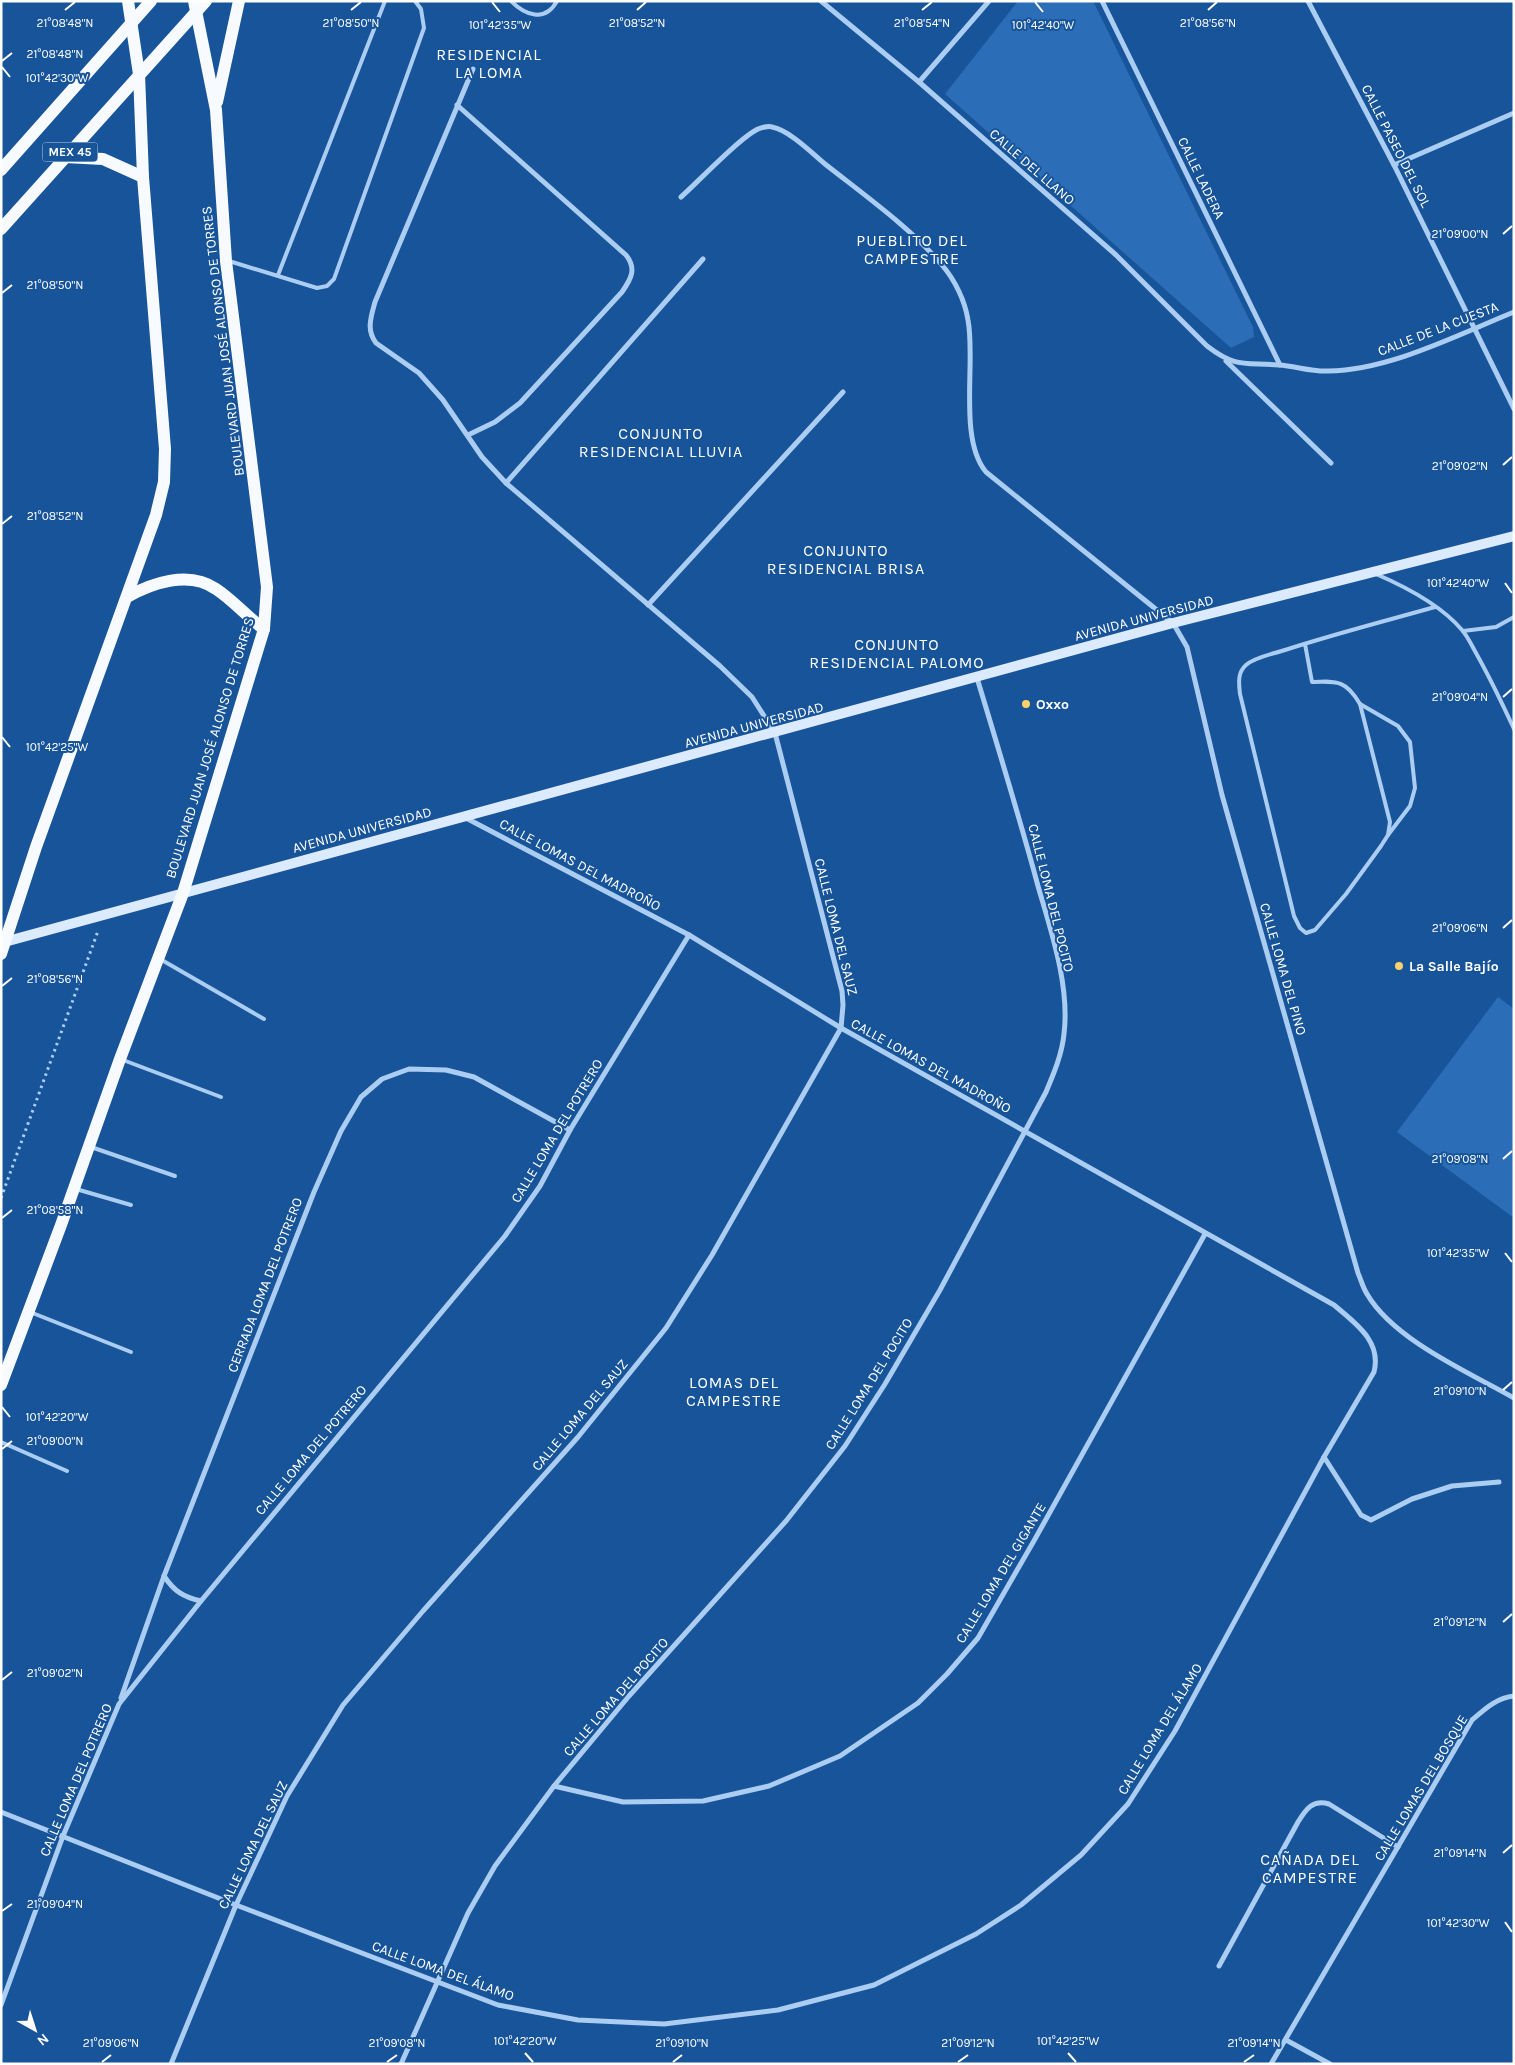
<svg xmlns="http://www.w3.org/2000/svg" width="1515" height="2065" viewBox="0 0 1515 2065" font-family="Karla,sans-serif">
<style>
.green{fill:#2b6eb7}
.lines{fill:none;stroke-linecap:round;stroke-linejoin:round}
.path{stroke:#accdf2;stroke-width:3;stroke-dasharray:2.5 4;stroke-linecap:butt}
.lane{stroke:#accdf2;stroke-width:4}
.street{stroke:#accdf2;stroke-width:5}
.secondary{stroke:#dbeafc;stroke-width:10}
.primary{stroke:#f7faff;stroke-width:12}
.ticks{fill:none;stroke:#fff;stroke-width:2}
.poi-dot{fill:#ffd16d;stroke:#175499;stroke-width:2}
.labels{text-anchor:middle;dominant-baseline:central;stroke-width:4;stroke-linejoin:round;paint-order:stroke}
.shield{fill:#175499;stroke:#b9cce0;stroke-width:1}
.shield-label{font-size:12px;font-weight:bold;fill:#fff}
.street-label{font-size:14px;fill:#fff;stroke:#175499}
.poi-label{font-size:14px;font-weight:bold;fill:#fff;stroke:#175499;text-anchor:start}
.quarter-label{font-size:16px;letter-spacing:1px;fill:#fff;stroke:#175499}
.ticks-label{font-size:12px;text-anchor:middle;fill:#fff;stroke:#175499;stroke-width:4;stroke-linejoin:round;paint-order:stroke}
</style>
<rect width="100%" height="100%" fill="#175499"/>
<g class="green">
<polygon points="1018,1 1093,1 1253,327 1254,337 1231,348 945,94"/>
<polygon points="1498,997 1514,1009 1514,1218 1397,1132"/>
</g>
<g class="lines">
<polyline class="path" points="1,1198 98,931"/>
<g class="lane">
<path d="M 511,1 C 525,15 545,23 557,1"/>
<polyline points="229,261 317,288 327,286 334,279 424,28 421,9 415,1"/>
<polyline points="278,275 385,1"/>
<path d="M 1376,574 C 1406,587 1441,605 1462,630 C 1468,637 1472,646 1476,653 C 1490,678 1502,703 1514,729"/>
<polyline points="1463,631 1496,627 1514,617"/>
<path d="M 1305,644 L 1312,682 C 1337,681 1346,680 1360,704 L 1390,822 L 1388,835 L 1381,846 L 1346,894 L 1315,930 L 1306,933 L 1300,928 L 1294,916 L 1240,694 C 1239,684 1237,673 1246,665 C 1255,657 1273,654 1285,650 C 1334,634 1385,621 1435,607"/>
<polyline points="1360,704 1398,726 1410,742 1415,788 1410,806 1388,835"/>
<polyline points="160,959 264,1019"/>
<polyline points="123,1060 221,1097"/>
<polyline points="91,1147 175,1176"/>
<polyline points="76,1189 131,1205"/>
<polyline points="30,1312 131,1352"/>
<polyline points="1,1442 67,1471"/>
</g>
<g class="street">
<path d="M 821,1 L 919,82 L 1116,255 L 1207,346 C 1237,369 1245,362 1279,365 C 1295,366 1312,372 1328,371 C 1390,370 1457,335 1514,312"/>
<polyline points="1102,1 1280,365"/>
<polyline points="1308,1 1394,165 1514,409"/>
<polyline points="919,82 989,1"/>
<path d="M 457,105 L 626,255 C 637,269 631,279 622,292 L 520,403 L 495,422 L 468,435"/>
<polyline points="1394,165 1514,113"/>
<path d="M 681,197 C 696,184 746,131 761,128 C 764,127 770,126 772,127 C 789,130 812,153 825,164 C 863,194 912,229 942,265 C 955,280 965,301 968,320 C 976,361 958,439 986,472 L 1173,623 L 1187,647 L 1222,795 L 1358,1273 C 1361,1280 1363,1288 1367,1294 C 1394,1340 1468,1372 1514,1398"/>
<polyline points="1226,361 1331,463"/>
<polyline points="506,483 703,259"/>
<polyline points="648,605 843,392"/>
<polyline points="1324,1457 1361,1515 1371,1520 1412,1499 1452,1486 1499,1482"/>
<path d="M 164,1576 C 174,1591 183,1597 201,1601"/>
<polyline points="121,1698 164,1576 314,1192 341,1131 361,1097 382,1079 409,1069 446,1070 474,1077 570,1130"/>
<polyline points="554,1786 623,1802 703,1801 769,1786 840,1756 918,1703 947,1674 978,1638 1035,1539 1205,1234"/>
<path d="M 1,1812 L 236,1905 L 498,2005 L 578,2020 L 664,2024 L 778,2010 L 874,1985 L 976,1934 L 1021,1905 L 1081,1855 L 1128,1804 L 1175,1731 L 1324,1457 L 1374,1372 C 1382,1341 1355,1323 1334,1305 L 841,1028 L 689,935 L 464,817"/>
<path d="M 1219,1966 L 1298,1822 C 1306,1809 1313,1799 1329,1804 L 1398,1847"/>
<polyline points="1,2005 63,1836 119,1704 201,1601 505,1236 540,1186 570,1130 689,935"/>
<polyline points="1286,2040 1330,2064"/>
<path d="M 171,2064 L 236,1905 L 287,1796 L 343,1705 L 423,1611 L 578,1437 L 666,1328 L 712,1255 L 841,1028 L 843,1005 L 842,991 L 775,733 L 752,697 L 720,666 L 506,483 L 482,457 L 443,400 L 419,373 L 376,343 C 366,330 371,317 375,302 L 473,69"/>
<path d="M 401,2064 L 468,1913 L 495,1866 L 554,1786 L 629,1696 L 786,1521 L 845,1446 L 885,1384 L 940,1290 L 1046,1092 C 1054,1073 1062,1054 1064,1034 C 1070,986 1051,931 1038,886 C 1019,816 998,747 977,678"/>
<path d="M 1271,2064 L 1472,1720 C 1485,1709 1496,1698 1514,1696"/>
</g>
<polyline class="secondary" points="1,943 1173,623 1514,536"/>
<g class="primary">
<polyline points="217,102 239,1"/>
<polyline points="65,157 103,159 143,177"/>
<polyline points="1,170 151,1"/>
<polyline points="1,229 206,1"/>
<path d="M 127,597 C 152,583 189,570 216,589 C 233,600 247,617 264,629"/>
<polyline points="1,954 36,847 156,515 164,482 165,449 143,177 139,74 128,1"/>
<polyline points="1,1385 61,1225 120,1059 183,893 264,629 267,587 226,261 216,110 194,1"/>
</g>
</g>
<path class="ticks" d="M 492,2 L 500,12M 1035,2 L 1043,12M 65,10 L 75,2M 351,10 L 361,2M 637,10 L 646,2M 922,10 L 932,2M 1208,10 L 1217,2M 2,61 L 12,53M 2,67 L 10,77M 1503,234 L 1512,226M 2,293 L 12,285M 1503,465 L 1512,457M 2,524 L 12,516M 1505,583 L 1512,593M 1503,697 L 1512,689M 2,737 L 10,747M 1503,928 L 1512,920M 2,986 L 12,978M 1503,1159 L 1512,1151M 2,1218 L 12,1210M 1505,1253 L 1512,1262M 1503,1390 L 1512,1382M 2,1407 L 10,1417M 2,1449 L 12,1441M 1503,1622 L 1512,1614M 2,1680 L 12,1672M 1503,1853 L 1512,1845M 2,1911 L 12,1904M 1505,1922 L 1512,1932M 525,2053 L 533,2062M 1068,2053 L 1076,2062M 102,2062 L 111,2055M 387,2062 L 397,2055M 673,2062 L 682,2055M 958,2062 L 968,2055M 1244,2062 L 1254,2055"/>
<g class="poi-dot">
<circle cx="1026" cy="704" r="5"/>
<circle cx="1399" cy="966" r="5"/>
</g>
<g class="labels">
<rect class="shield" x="42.5" y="142.5" width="55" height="19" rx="4"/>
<g class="shield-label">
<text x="70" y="152">MEX 45</text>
</g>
<g class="street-label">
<text transform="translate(1396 146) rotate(63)">CALLE PASEO DEL SOL</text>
<text transform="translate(1032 167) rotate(41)">CALLE DEL LLANO</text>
<text transform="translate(1201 178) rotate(64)">CALLE LADERA</text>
<text transform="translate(1438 329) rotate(-21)">CALLE DE LA CUESTA</text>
<text transform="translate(223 341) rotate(-97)">BOULEVARD JUAN JOSÉ ALONSO DE TORRES</text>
<text transform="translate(1144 618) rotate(-15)">AVENIDA UNIVERSIDAD</text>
<text transform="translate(754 725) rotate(-15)">AVENIDA UNIVERSIDAD</text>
<text transform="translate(210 748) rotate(-73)">BOULEVARD JUAN JOSÉ ALONSO DE TORRES</text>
<text transform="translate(362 830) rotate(-15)">AVENIDA UNIVERSIDAD</text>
<text transform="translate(580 865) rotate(28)">CALLE LOMAS DEL MADROÑO</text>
<text transform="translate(1051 898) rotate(76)">CALLE LOMA DEL POCITO</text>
<text transform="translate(836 927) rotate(76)">CALLE LOMA DEL SAUZ</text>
<text transform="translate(1283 969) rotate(74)">CALLE LOMA DEL PINO</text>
<text transform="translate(931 1066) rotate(29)">CALLE LOMAS DEL MADROÑO</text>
<text transform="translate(557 1131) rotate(-59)">CALLE LOMA DEL POTRERO</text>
<text transform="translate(265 1285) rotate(-69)">CERRADA LOMA DEL POTRERO</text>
<text transform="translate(869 1384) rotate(-58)">CALLE LOMA DEL POCITO</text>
<text transform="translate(580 1415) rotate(-50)">CALLE LOMA DEL SAUZ</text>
<text transform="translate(311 1450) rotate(-50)">CALLE LOMA DEL POTRERO</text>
<text transform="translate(1001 1573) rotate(-59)">CALLE LOMA DEL GIGANTE</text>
<text transform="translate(616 1697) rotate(-49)">CALLE LOMA DEL POCITO</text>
<text transform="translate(1160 1729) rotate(-59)">CALLE LOMA DEL ÁLAMO</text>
<text transform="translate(76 1780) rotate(-67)">CALLE LOMA DEL POTRERO</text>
<text transform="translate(1421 1788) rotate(-59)">CALLE LOMAS DEL BOSQUE</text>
<text transform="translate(253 1845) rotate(-64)">CALLE LOMA DEL SAUZ</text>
<text transform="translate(443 1971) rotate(20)">CALLE LOMA DEL ÁLAMO</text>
</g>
<g class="poi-label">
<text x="1036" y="704">Oxxo</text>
<text x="1409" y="966">La Salle Bajío</text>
</g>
<g class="quarter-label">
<text x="489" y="54">RESIDENCIAL<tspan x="489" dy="18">LA LOMA</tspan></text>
<text x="912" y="240">PUEBLITO DEL<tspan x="912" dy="18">CAMPESTRE</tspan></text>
<text x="661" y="433">CONJUNTO<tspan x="661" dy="18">RESIDENCIAL LLUVIA</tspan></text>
<text x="846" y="550">CONJUNTO<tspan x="846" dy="18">RESIDENCIAL BRISA</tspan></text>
<text x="897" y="644">CONJUNTO<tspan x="897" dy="18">RESIDENCIAL PALOMO</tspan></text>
<text x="734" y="1382">LOMAS DEL<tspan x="734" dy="18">CAMPESTRE</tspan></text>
<text x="1310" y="1859">CAÑADA DEL<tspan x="1310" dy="18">CAMPESTRE</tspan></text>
</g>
</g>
<g class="ticks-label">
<text x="65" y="27">21°08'48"N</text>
<text x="351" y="27">21°08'50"N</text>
<text x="637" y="27">21°08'52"N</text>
<text x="922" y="27">21°08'54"N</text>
<text x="1208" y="27">21°08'56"N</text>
<text x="500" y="29">101°42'35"W</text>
<text x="1043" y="29">101°42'40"W</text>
<text x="55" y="58">21°08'48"N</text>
<text x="57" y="82">101°42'30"W</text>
<text x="1460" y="238">21°09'00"N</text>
<text x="55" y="289">21°08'50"N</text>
<text x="1460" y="470">21°09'02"N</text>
<text x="55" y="520">21°08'52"N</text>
<text x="1458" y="587">101°42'40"W</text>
<text x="1460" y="701">21°09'04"N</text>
<text x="57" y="751">101°42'25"W</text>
<text x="1460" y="932">21°09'06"N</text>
<text x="55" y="983">21°08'56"N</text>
<text x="1460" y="1163">21°09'08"N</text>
<text x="55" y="1214">21°08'58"N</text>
<text x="1458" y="1257">101°42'35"W</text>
<text x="1460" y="1395">21°09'10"N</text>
<text x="57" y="1421">101°42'20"W</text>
<text x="55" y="1445">21°09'00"N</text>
<text x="1460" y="1626">21°09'12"N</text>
<text x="55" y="1677">21°09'02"N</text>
<text x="1460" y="1857">21°09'14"N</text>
<text x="55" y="1908">21°09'04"N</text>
<text x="1458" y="1927">101°42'30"W</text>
<text x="525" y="2045">101°42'20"W</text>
<text x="1068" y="2045">101°42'25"W</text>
<text x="111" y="2047">21°09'06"N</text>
<text x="397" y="2047">21°09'08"N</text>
<text x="682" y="2047">21°09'10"N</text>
<text x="968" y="2047">21°09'12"N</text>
<text x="1254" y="2047">21°09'14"N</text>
</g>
<rect width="1515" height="2065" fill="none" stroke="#ffffff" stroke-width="5"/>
<g transform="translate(35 2030) rotate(141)" stroke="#175499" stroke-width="4" paint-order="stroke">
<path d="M0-4L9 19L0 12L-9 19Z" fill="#ffffff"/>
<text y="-8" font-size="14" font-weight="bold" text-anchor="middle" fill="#ffffff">N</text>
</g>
</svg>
